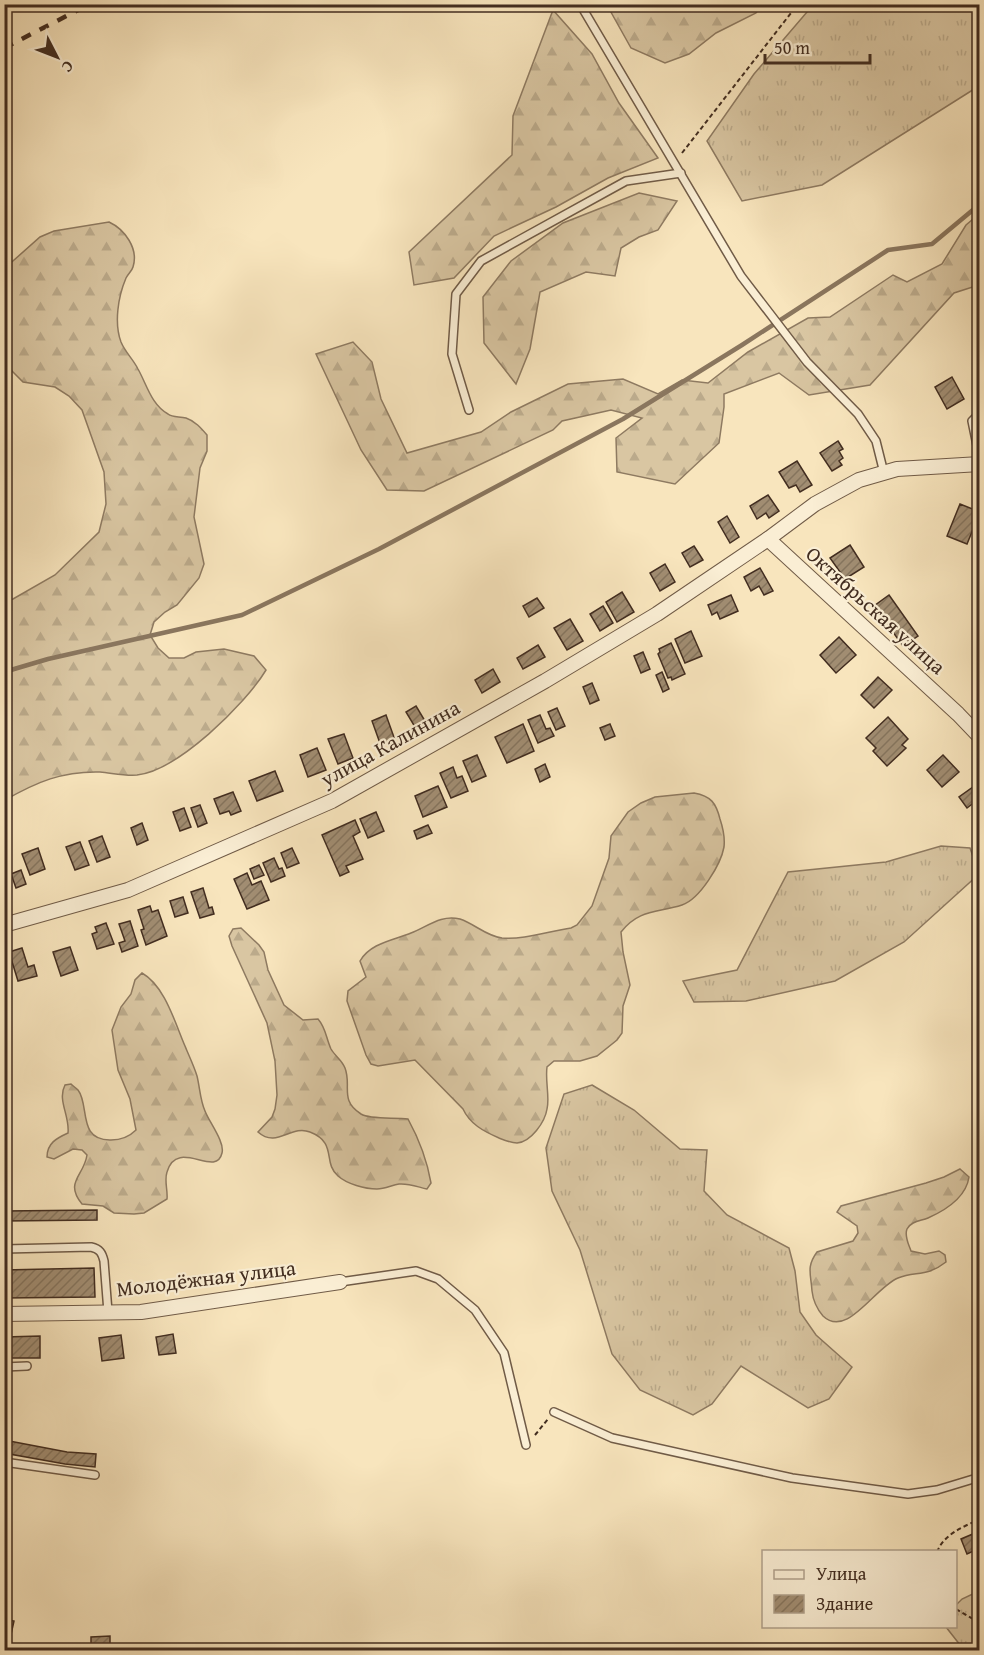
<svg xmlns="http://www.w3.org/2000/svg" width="984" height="1655" viewBox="0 0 984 1655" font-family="'Gentium Book Plus',serif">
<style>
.grass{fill:url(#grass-tufts);stroke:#8e7a61;stroke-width:1.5}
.forest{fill:url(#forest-firs);stroke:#8e7a61;stroke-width:1.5}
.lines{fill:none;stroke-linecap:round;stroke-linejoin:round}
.stream{stroke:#8a765e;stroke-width:4.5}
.building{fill:url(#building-hatch);stroke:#422d20;stroke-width:1.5}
.lane-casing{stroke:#705b47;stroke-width:10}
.street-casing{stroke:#705b47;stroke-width:16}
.path{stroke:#422d20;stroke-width:2;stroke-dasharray:4.5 3;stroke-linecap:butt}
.lane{stroke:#faeed4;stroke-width:7}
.street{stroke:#faeed4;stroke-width:14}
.rail{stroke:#422d20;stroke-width:4.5;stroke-dasharray:10 10;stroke-linecap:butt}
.labels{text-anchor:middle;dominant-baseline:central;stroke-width:4.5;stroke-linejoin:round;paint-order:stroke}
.street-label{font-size:21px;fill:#422d20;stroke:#faeed4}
</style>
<defs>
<pattern id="grass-tufts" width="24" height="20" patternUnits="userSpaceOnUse" patternTransform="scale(1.5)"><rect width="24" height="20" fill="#d9c6a2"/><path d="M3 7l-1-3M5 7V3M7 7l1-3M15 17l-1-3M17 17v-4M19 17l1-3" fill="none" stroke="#bbaa8b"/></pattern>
<pattern id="forest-firs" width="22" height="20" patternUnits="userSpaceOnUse" patternTransform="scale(1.5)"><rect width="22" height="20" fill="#d9c6a2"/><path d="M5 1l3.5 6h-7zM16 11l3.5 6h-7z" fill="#bbaa8b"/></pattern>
<pattern id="building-hatch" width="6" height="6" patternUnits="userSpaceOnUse" patternTransform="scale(1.5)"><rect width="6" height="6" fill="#a18d72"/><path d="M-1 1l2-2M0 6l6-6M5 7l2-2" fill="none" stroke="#85745d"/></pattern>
</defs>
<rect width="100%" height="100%" fill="#f8e5bd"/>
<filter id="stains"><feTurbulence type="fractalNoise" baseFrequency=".00333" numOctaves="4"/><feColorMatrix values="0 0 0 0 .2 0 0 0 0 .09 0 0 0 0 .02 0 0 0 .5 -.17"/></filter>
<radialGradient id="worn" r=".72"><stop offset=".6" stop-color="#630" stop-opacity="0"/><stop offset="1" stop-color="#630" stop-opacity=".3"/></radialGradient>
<g class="grass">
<polygon points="813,5 979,5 979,86 822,185 742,201 707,141 754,74"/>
<polygon points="941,846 970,848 979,874 904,942 835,981 746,1001 694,1002 683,981 737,970 788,872 886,862"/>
<polygon points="592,1085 634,1110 680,1149 707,1150 704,1191 727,1215 789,1248 795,1271 800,1312 816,1335 852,1367 829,1399 808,1408 741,1366 712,1404 693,1415 640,1390 612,1354 580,1250 552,1191 546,1148 564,1094"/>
<polygon points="979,1591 979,1650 964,1650 946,1627 956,1626 956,1605 962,1599"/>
</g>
<g class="forest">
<polygon points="607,5 762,5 756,13 716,33 689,54 665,63 631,48"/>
<polygon points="553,10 592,54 619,103 658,158 608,178 556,207 494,236 454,278 414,285 409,252 512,155 513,116"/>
<polygon points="639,193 677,201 658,230 639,237 621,248 615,276 586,272 540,292 530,349 516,384 484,343 483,297 511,261 563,223"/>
<polygon points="979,214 979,285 954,293 870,385 809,395 779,373 724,394 724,407 719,443 675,484 617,472 616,438 642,418 611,410 562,421 553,430 424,491 387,490 361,450 316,354 353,342 372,362 381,399 407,453 481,432 511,412 568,384 623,379 658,394 682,380 708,383 748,352 808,318 830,317 893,275 907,282 942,264 966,225"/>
<path d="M 109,222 C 124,229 139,248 133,267 C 132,271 128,274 126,278 C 118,297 114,323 121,342 C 125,352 133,359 138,369 C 147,385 151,404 168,414 C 173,418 180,416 186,418 C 195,421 201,428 207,435 L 207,451 L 200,468 L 194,517 L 204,564 L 199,578 L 177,605 L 165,612 L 154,622 L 150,635 L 158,648 L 169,658 L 184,658 L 196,652 L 224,649 L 254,656 L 266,670 C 245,705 177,771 137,775 C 124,776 112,773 100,772 C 62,771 37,782 5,800 L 5,601 L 13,599 L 55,575 L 99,532 L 106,504 L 104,472 L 82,410 L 69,396 L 55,387 L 23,382 L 5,364 L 5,268 L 40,237 L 54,231 Z"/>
<path d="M 694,793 C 711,796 716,803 720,819 C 723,828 725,838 724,847 C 721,864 700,899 682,905 C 657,913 639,909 621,932 L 623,952 L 630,985 L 623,1006 L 622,1033 L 617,1040 L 597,1056 L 580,1061 L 554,1061 L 547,1067 C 545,1081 550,1098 547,1109 C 545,1122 531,1142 517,1143 C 511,1143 504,1140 499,1138 C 483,1131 470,1124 463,1109 L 415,1060 L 378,1066 L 371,1064 L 366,1055 L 347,1001 L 348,991 L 366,977 L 360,961 C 370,943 394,940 411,933 C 427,927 441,914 460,919 C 475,924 486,936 502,938 C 524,940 549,931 571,928 L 577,925 L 592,906 L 609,858 L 611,836 L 628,812 L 641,803 L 655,797 Z"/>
<path d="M 241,928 L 259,945 L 264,952 L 268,970 L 284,1005 L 303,1020 L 318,1019 C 326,1028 326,1038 331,1049 C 335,1056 342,1060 345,1068 C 352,1086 339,1100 361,1114 C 371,1120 395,1117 408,1119 C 419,1139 427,1160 431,1183 L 427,1189 C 418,1187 408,1183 399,1184 C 392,1185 385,1189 377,1189 C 365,1189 347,1184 338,1176 C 322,1162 338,1143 310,1132 C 291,1124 277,1149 258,1132 L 272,1117 L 275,1109 L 277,1095 L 275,1061 L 267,1023 L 232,946 L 229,936 L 233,929 Z"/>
<path d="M 142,973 C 165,986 175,1023 185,1046 C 189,1056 194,1066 197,1076 C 200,1088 200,1100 205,1111 C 209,1122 225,1142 222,1153 C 216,1179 177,1137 167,1172 C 164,1181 168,1190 167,1199 L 144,1213 L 134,1214 L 114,1213 L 103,1206 L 82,1204 C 64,1182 84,1176 87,1155 L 82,1150 L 73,1149 L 54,1159 L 47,1157 C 47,1143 57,1138 68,1133 C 70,1116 57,1100 65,1085 L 71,1084 C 73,1086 76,1088 78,1090 C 90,1105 77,1141 111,1140 C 121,1140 129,1137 136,1130 L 130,1099 L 118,1070 L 112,1030 L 121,1007 L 131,994 L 135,980 Z"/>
<path d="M 960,1169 L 969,1177 C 966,1198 946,1210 928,1218 C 921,1221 911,1221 907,1229 C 904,1236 909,1245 911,1251 L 925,1254 L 939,1251 L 945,1255 L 946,1262 C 927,1277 916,1271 898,1278 C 874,1288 847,1339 823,1316 C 817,1309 813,1300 812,1291 C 811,1274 806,1267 817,1252 L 853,1241 L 858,1233 L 857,1226 L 837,1212 L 841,1206 L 926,1183 L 944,1177 Z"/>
</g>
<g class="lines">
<polyline class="stream" points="4,672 48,659 242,615 379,549 623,419 742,345 888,250 932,244 980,204"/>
</g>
<g class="building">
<polygon points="952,377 964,399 947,409 935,387"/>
<polygon points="838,441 843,449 839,451 843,458 839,461 842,465 832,471 820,453"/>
<polygon points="797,461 812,485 800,492 796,485 789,488 779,472"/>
<polygon points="768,495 779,511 769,518 766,513 757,519 750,506"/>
<polygon points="960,504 980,512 967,544 947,536"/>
<polygon points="727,516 739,537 730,543 718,522"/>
<polygon points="850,545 864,567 845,579 830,558"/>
<polygon points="694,546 703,560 690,567 682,553"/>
<polygon points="665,564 675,582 660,591 650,573"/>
<polygon points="760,568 773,591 764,595 759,586 751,591 744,577"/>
<polygon points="622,592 634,612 617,622 606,602"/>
<polygon points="731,595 738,611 720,619 717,612 712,615 708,605"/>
<polygon points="889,595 918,636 903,646 874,606"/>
<polygon points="537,598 544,608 529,617 523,606"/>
<polygon points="603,606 613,623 600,631 590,614"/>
<polygon points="570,619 583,641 567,650 554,628"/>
<polygon points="691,631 702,656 685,663 675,639"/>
<polygon points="839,637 856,655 836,673 820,655"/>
<polygon points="671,643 685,674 672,680 671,677 668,678 658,654 660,652 659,649"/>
<polygon points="538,645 545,657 523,669 517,658"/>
<polygon points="643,652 650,669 641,673 634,656"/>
<polygon points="493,669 500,682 482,693 475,680"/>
<polygon points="662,672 669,689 663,692 656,675"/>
<polygon points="878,677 892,690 874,708 861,695"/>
<polygon points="592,683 599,700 590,704 583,687"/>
<polygon points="416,706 425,721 415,727 406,712"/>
<polygon points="557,708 565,726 556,730 548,712"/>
<polygon points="386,715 395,740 381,746 372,721"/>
<polygon points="540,715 546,729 550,728 554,736 538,743 528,720"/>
<polygon points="888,717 908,739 902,745 906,748 887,766 873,751 876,748 866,738"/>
<polygon points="523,724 534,751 507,763 495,737"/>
<polygon points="610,724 615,736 605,740 600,728"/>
<polygon points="344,734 353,758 338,764 328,739"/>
<polygon points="317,748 326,770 308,777 300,755"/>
<polygon points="477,755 486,776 472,782 463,761"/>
<polygon points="943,755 959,772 942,787 927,770"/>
<polygon points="545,764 550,777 540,782 535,769"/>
<polygon points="453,767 457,778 462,776 468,791 451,798 440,773"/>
<polygon points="275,771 283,791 257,801 249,781"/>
<polygon points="980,782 980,798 967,808 959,797"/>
<polygon points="438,786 447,807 423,817 415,796"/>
<polygon points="233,792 241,811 231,815 229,811 220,814 214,799"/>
<polygon points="200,805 207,823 198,827 191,808"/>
<polygon points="184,808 191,827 180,831 173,812"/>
<polygon points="376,812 384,831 368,838 360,819"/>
<polygon points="355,820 360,832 353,836 363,859 346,866 349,872 340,876 322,835"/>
<polygon points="142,823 148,840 137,845 131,828"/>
<polygon points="428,825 432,833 417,839 414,831"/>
<polygon points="102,836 110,857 97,862 89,841"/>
<polygon points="80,842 89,865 75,870 66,847"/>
<polygon points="38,848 45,869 30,875 22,854"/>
<polygon points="292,848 299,863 287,868 281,853"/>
<polygon points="274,858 279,869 282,868 285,876 271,882 263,863"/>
<polygon points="259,865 264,875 254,879 250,869"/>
<polygon points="21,870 26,884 16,888 11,874"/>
<polygon points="247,873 252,885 261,881 269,900 247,909 234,879"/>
<polygon points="203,888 209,908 212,907 214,914 200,918 191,892"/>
<polygon points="183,897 188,913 175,917 170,901"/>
<polygon points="150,906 152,912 158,910 167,936 146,945 141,930 144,929 138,910"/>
<polygon points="130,921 138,946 122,952 119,943 125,941 119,924"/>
<polygon points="106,923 114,944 97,949 92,934 97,932 95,927"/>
<polygon points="70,947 78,970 61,976 53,952"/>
<polygon points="22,948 28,967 34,965 37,976 18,981 9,952"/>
<polygon points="97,1210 97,1220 4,1221 4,1211"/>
<polygon points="94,1268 95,1297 4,1298 4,1270"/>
<polygon points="173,1334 176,1353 159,1355 156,1337"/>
<polygon points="121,1335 124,1358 102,1361 99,1338"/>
<polygon points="40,1336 40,1358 4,1358 4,1337"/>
<polygon points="4,1440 67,1452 96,1454 95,1467 65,1464 4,1453"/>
<polygon points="980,1531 980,1548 967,1554 961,1539"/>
<polygon points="4,1619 14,1621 10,1639 4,1638"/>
<polygon points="110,1636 110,1648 91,1648 91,1637"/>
</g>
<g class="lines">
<g class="lane-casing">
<g id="lane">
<polyline points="580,4 741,276 807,362 858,414 876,441 884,473"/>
<polyline points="469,410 452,354 456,294 481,261 626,181 681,173"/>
<polyline points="980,413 972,421 980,460"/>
<path d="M 4,1249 L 91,1247 C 100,1249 102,1253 104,1261 L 108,1312"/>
<polyline points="340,1282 416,1271 438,1279 475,1310 504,1353 526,1445"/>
<polyline points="4,1367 27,1366"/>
<polyline points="554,1412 612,1438 792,1478 908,1494 937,1490 980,1477"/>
<polyline points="4,1462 95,1475"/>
</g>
</g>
<g class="street-casing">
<g id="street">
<polyline points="768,539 958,714 980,737"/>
<polyline points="4,925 128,890 332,801 545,681 657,614 768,539 815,504 859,480 897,469 980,464"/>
<polyline points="4,1314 141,1312 340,1282"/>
</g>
</g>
<g class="path">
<polyline points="12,4 12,5"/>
<polyline points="682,153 798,4"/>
<polyline points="535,1435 548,1419"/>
<path d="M 937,1552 C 944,1534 963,1527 980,1519"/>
<polyline points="956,1609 980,1623"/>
</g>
<use href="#lane" class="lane"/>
<use href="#street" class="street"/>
<polyline class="rail" points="4,48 90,4"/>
</g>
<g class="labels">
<g class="street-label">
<text transform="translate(876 610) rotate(42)">Октябрьская улица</text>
<text transform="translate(390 743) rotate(-29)">улица Калинина</text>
<text transform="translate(206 1278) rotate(-7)">Молодёжная улица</text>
</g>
</g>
<rect width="984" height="1655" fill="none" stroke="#f8e5bd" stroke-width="24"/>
<rect x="6" y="6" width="972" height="1643" fill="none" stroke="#422d20" stroke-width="3"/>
<rect x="12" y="12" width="960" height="1631" fill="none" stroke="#422d20" stroke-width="1.5"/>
<rect x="762" y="1550" width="195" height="78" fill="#faeed4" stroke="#b0a18c" stroke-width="1.5"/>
<rect x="774" y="1570" width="30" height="9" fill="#faeed4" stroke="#b0a18c" stroke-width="1.5"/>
<text x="816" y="1580" font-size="18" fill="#422d20">Улица</text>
<rect x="774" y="1595" width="30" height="18" fill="url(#building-hatch)" stroke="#b0a18c" stroke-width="1.5"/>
<text x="816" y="1610" font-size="18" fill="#422d20">Здание</text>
<g transform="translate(57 57) rotate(132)" stroke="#faeed4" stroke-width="4.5" paint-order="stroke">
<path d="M0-4.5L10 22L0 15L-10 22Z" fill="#422d20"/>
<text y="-9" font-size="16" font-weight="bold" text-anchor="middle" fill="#422d20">С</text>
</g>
<path d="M765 54v9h105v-9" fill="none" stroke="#422d20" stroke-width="3"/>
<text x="774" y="54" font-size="18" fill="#422d20" stroke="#faeed4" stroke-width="4.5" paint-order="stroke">50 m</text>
<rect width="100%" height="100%" filter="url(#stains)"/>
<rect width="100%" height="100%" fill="url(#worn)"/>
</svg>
